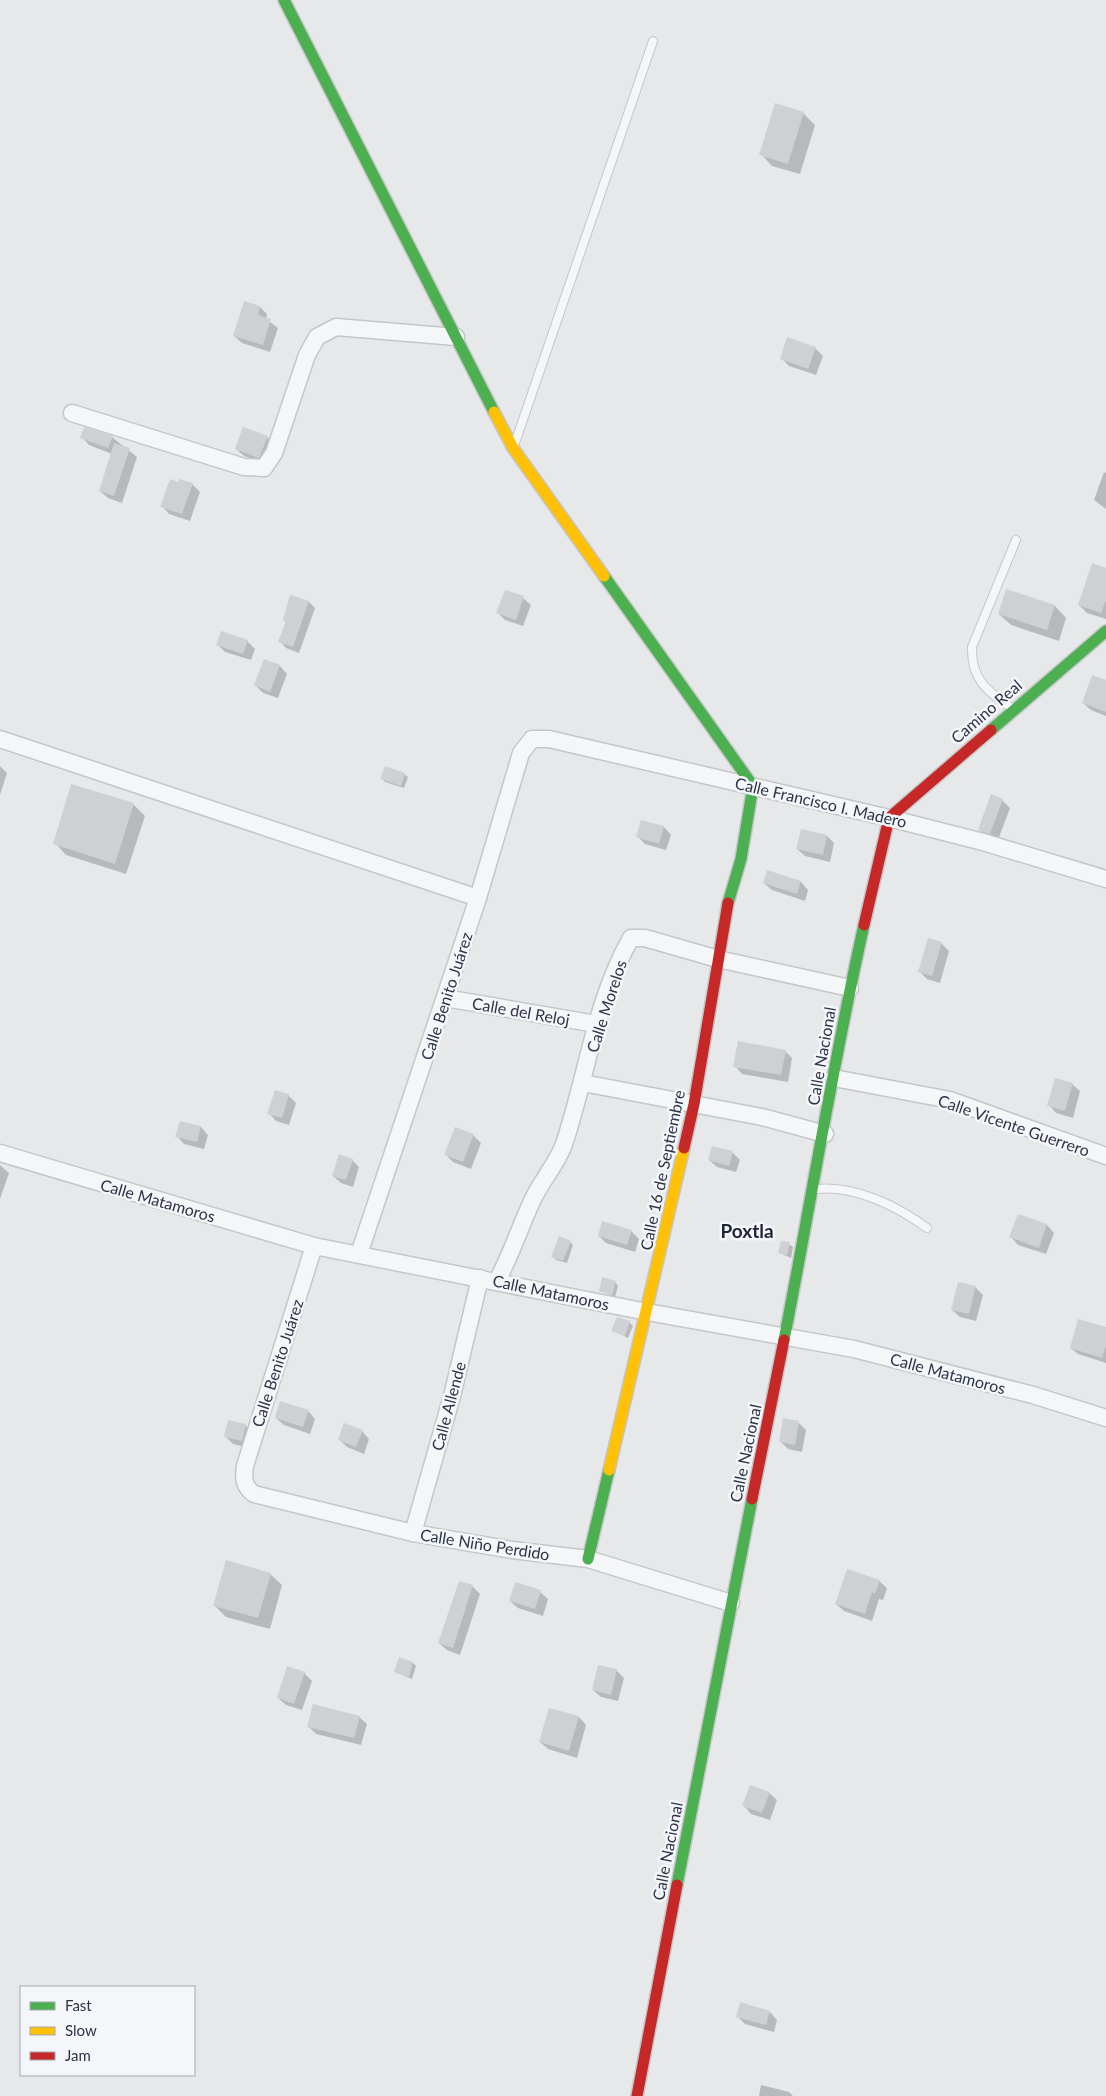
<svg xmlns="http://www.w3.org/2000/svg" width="1106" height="2096" viewBox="0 0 1106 2096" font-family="Lato,sans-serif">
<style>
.shadow{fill:#0003}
.building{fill:#ced0d3}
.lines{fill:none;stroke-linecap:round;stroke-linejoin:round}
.lane-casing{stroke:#c4c6c8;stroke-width:10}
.street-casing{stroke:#c4c6c8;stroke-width:19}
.fast-casing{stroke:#c4c6c8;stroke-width:14}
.slow-casing{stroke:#c4c6c8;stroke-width:14}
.jam-casing{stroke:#c4c6c8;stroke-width:14}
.lane{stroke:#f5f6f7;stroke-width:8}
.street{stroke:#f5f6f7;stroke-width:16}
.fast{stroke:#4caf50;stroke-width:11}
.slow{stroke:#ffc107;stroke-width:11}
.jam{stroke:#c62828;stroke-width:11}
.labels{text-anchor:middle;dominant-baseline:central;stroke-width:5;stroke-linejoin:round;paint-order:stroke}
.street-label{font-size:16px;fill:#2b3445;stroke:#f4f6f9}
.quarter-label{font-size:19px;font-weight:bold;fill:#1d2536;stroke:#f4f6f9}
</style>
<rect width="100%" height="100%" fill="#e6e8ea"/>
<g class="shadow">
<polygon points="803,113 815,125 800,174 772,166 761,154"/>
<polygon points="260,307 267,314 266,319 278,328 270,352 242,343 234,336"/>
<polygon points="815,348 823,356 816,375 789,366 781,358"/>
<polygon points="82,437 112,437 137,457 122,503 108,498 100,491 112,454 89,445"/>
<polygon points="267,437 274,444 266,464 244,456 236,449"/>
<polygon points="1104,472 1106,473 1106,509 1094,500"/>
<polygon points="180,480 193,485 200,492 190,521 169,514 162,506"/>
<polygon points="1106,569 1106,619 1087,613 1079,605"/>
<polygon points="1007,591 1055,606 1066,618 1059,641 1011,625 999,614"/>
<polygon points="523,598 531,605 523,626 505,620 498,613"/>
<polygon points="309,602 315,608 299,653 286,648 280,641 287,623 284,620"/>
<polygon points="247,641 255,649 251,660 225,652 217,644"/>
<polygon points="264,661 280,666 287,674 278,698 263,693 255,685"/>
<polygon points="1106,681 1106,716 1091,710 1083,703"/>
<polygon points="0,766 7,773 0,795"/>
<polygon points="404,774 408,777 404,788 385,782 382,779"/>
<polygon points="1002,800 1010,808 998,840 987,837 979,829"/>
<polygon points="133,804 145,816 126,874 66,855 55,843"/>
<polygon points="664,827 671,835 666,850 645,844 638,837"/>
<polygon points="827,836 834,843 830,862 805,856 797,849"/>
<polygon points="768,872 801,882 808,890 805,901 772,890 764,883"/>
<polygon points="941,943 949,951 940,983 927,979 920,972"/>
<polygon points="785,1051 792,1058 788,1082 742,1074 735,1066"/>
<polygon points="1072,1084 1080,1091 1073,1118 1056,1113 1049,1105"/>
<polygon points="288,1095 296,1103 289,1125 276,1121 269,1113"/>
<polygon points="180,1122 201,1127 208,1135 204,1149 184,1144 177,1136"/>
<polygon points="473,1135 481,1143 471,1169 453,1162 445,1154"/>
<polygon points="732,1152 740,1160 736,1172 717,1167 709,1160"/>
<polygon points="352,1160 359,1167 353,1187 341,1183 333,1176"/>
<polygon points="0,1165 9,1173 0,1199"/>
<polygon points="1047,1225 1054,1233 1046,1254 1018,1245 1011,1237"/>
<polygon points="631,1231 639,1239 635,1252 606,1243 599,1236"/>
<polygon points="570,1242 573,1245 567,1263 556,1260 553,1256"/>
<polygon points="789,1244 793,1247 791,1258 780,1253"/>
<polygon points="615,1282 618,1286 615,1297 600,1290"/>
<polygon points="975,1287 983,1295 976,1321 960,1317 952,1310"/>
<polygon points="629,1322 633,1326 628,1338 613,1330"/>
<polygon points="1106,1328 1106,1363 1078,1354 1071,1348"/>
<polygon points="308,1411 315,1419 310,1434 284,1425 276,1418"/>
<polygon points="798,1422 806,1430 802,1452 788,1449 780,1441"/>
<polygon points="245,1425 252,1432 249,1448 233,1444 225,1436"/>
<polygon points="362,1431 369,1439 364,1454 347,1447 339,1439"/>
<polygon points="270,1574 282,1585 270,1629 226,1617 215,1606"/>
<polygon points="879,1581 887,1588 883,1600 879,1599 872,1621 844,1611 836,1604"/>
<polygon points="472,1586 480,1594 460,1655 447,1650 439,1643"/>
<polygon points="540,1592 548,1599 543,1616 518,1608 510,1601"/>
<polygon points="413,1663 416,1666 412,1679 395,1672"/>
<polygon points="616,1670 624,1678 618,1701 601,1697 593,1690"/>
<polygon points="304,1673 312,1681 302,1710 286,1705 278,1698"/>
<polygon points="550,1709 579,1717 586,1725 577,1758 548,1749 540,1742"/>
<polygon points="359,1717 367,1724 361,1745 316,1734 308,1726"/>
<polygon points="769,1793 777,1800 770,1820 751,1814 744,1806"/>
<polygon points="741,2004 770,2012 777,2020 774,2032 745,2024 737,2016"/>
<polygon points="761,2085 789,2092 793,2096 759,2096"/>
</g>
<g class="building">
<polygon points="775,103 804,112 788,164 759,155"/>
<polygon points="244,301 260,306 258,315 271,319 263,345 233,336"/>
<polygon points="787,337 816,347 808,369 780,359"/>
<polygon points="84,427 113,436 108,448 80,438"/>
<polygon points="243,427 268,436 259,458 235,449"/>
<polygon points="114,443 130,448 114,496 99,491"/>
<polygon points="170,479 178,482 179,479 193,483 182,514 160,507"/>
<polygon points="1092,563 1106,568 1106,600 1101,613 1078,605"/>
<polygon points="1006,589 1055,605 1047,630 998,614"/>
<polygon points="505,590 524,596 516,620 496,613"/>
<polygon points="290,595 309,601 293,647 278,642 286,621 283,620"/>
<polygon points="221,631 248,640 243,654 216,645"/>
<polygon points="264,659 280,665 270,692 254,685"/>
<polygon points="1092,675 1106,680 1106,712 1082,703"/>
<polygon points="385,766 405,773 401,786 380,779"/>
<polygon points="71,784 134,803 115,864 53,844"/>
<polygon points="991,794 1003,799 990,834 978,830"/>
<polygon points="641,820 664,826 659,844 636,837"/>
<polygon points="801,829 827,835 823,855 796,849"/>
<polygon points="767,870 801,881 797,894 763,883"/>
<polygon points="928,938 942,942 932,976 918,972"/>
<polygon points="738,1041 786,1050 781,1075 733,1067"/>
<polygon points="1055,1078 1073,1083 1065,1111 1047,1106"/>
<polygon points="275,1090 289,1094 282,1118 267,1114"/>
<polygon points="180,1121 201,1126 197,1142 175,1137"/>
<polygon points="455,1127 474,1134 463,1162 444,1155"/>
<polygon points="712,1146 733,1151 729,1166 708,1160"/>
<polygon points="339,1154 353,1159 346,1180 332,1176"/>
<polygon points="1018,1214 1047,1224 1039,1248 1009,1237"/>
<polygon points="602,1221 632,1230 627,1245 598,1236"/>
<polygon points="559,1236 571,1241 563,1261 551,1257"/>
<polygon points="781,1241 790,1242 787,1255 778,1253"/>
<polygon points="602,1277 616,1281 612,1295 599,1291"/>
<polygon points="958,1282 976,1286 969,1314 951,1310"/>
<polygon points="617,1317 630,1321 625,1336 611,1331"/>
<polygon points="1078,1319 1106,1327 1106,1346 1102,1358 1070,1348"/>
<polygon points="280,1401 309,1410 303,1427 275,1418"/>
<polygon points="783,1418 799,1421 795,1445 779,1442"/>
<polygon points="228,1420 246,1424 242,1441 224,1437"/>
<polygon points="344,1423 363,1430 356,1447 338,1440"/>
<polygon points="226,1560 271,1573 258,1618 213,1606"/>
<polygon points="847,1569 880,1580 875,1594 872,1592 865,1614 835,1604"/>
<polygon points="459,1581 473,1585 453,1648 438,1643"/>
<polygon points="515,1582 541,1590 535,1609 509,1601"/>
<polygon points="399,1657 413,1662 409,1677 394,1672"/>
<polygon points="598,1665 617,1669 611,1695 592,1690"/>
<polygon points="287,1666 305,1672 294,1704 277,1698"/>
<polygon points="313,1704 360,1716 354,1738 307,1727"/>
<polygon points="549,1708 579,1716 569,1751 539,1742"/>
<polygon points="750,1785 770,1792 762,1813 742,1806"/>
<polygon points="740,2002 770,2011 766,2025 736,2017"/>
</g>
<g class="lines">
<g class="lane-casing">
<g id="lane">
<polyline points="515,443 653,41"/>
<path d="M 1013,709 C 987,691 971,680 972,647 L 1016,540"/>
<path d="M 816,1189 C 855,1185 897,1206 927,1228"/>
</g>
</g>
<g class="street-casing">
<g id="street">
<polyline points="72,413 244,467 264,468 274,453 307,355 317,337 336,327 456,337"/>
<polyline points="0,739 478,898"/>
<polyline points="445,998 596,1024"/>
<polyline points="834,1078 950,1100 1106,1156"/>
<polyline points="583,1083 762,1117 825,1134"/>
<polyline points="0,1153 314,1246 647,1312 854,1349 1033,1395 1106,1418"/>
<path d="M 314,1246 L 245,1466 C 243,1478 244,1487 254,1494 L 413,1533 L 512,1550 L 588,1559 L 731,1603"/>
<polyline points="359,1254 478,898 521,753 532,739 549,739 889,818 983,842 1106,879"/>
<path d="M 497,1281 C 511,1255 520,1227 532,1201 C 541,1181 557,1164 564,1144 C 587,1076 595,1001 631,938 L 645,938 L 718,959 L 850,988"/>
<polyline points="413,1533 452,1396 480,1278"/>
</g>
</g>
<g class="fast-casing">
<g id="fast">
<polyline points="284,0 494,412"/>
<polyline points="604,576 753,786 741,859 728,903"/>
<polyline points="991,730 1106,631"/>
<path d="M 784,1340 C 811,1202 833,1062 864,925"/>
<polyline points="588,1559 609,1470"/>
<polyline points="677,1885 752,1499"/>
</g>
</g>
<g class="slow-casing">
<g id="slow">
<polyline points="494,412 513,448 604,576"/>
<polyline points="609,1470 684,1148"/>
</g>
</g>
<g class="jam-casing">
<g id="jam">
<polyline points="864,925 889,818 991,730"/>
<polyline points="684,1148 694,1104 728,903"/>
<polyline points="752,1499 784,1340"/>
<polyline points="637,2096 677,1885"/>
</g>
</g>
<use href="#lane" class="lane"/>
<use href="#street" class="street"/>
<use href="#fast" class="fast"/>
<use href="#slow" class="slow"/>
<use href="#jam" class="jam"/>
</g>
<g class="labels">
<g class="street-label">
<text transform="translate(986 711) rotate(-41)">Camino Real</text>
<text transform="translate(821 802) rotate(13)">Calle Francisco I. Madero</text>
<text transform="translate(446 996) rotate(-72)">Calle Benito Juárez</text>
<text transform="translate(606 1006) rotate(-72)">Calle Morelos</text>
<text transform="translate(521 1011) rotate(10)">Calle del Reloj</text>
<text transform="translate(821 1056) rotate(-80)">Calle Nacional</text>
<text transform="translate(1014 1125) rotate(19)">Calle Vicente Guerrero</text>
<text transform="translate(662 1170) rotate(-78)">Calle 16 de Septiembre</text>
<text transform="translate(158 1200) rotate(16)">Calle Matamoros</text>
<text transform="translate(551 1292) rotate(12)">Calle Matamoros</text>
<text transform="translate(277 1363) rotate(-72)">Calle Benito Juárez</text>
<text transform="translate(948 1373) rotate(15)">Calle Matamoros</text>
<text transform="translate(448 1406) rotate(-75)">Calle Allende</text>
<text transform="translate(745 1453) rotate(-78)">Calle Nacional</text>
<text transform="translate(485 1544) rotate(9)">Calle Niño Perdido</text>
<text transform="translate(667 1851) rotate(-79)">Calle Nacional</text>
</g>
<g class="quarter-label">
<text x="747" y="1230">Poxtla</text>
</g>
</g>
<rect x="20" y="1986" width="175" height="90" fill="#f4f6f9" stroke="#a4a8b1"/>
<rect x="30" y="2002" width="25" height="8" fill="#4caf50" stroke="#a4a8b1"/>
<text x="65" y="2011" font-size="15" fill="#2b3445">Fast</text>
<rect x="30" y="2027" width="25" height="8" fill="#ffc107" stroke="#a4a8b1"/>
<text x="65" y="2036" font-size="15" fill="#2b3445">Slow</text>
<rect x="30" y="2052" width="25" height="8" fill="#c62828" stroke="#a4a8b1"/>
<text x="65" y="2061" font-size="15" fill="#2b3445">Jam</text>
</svg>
